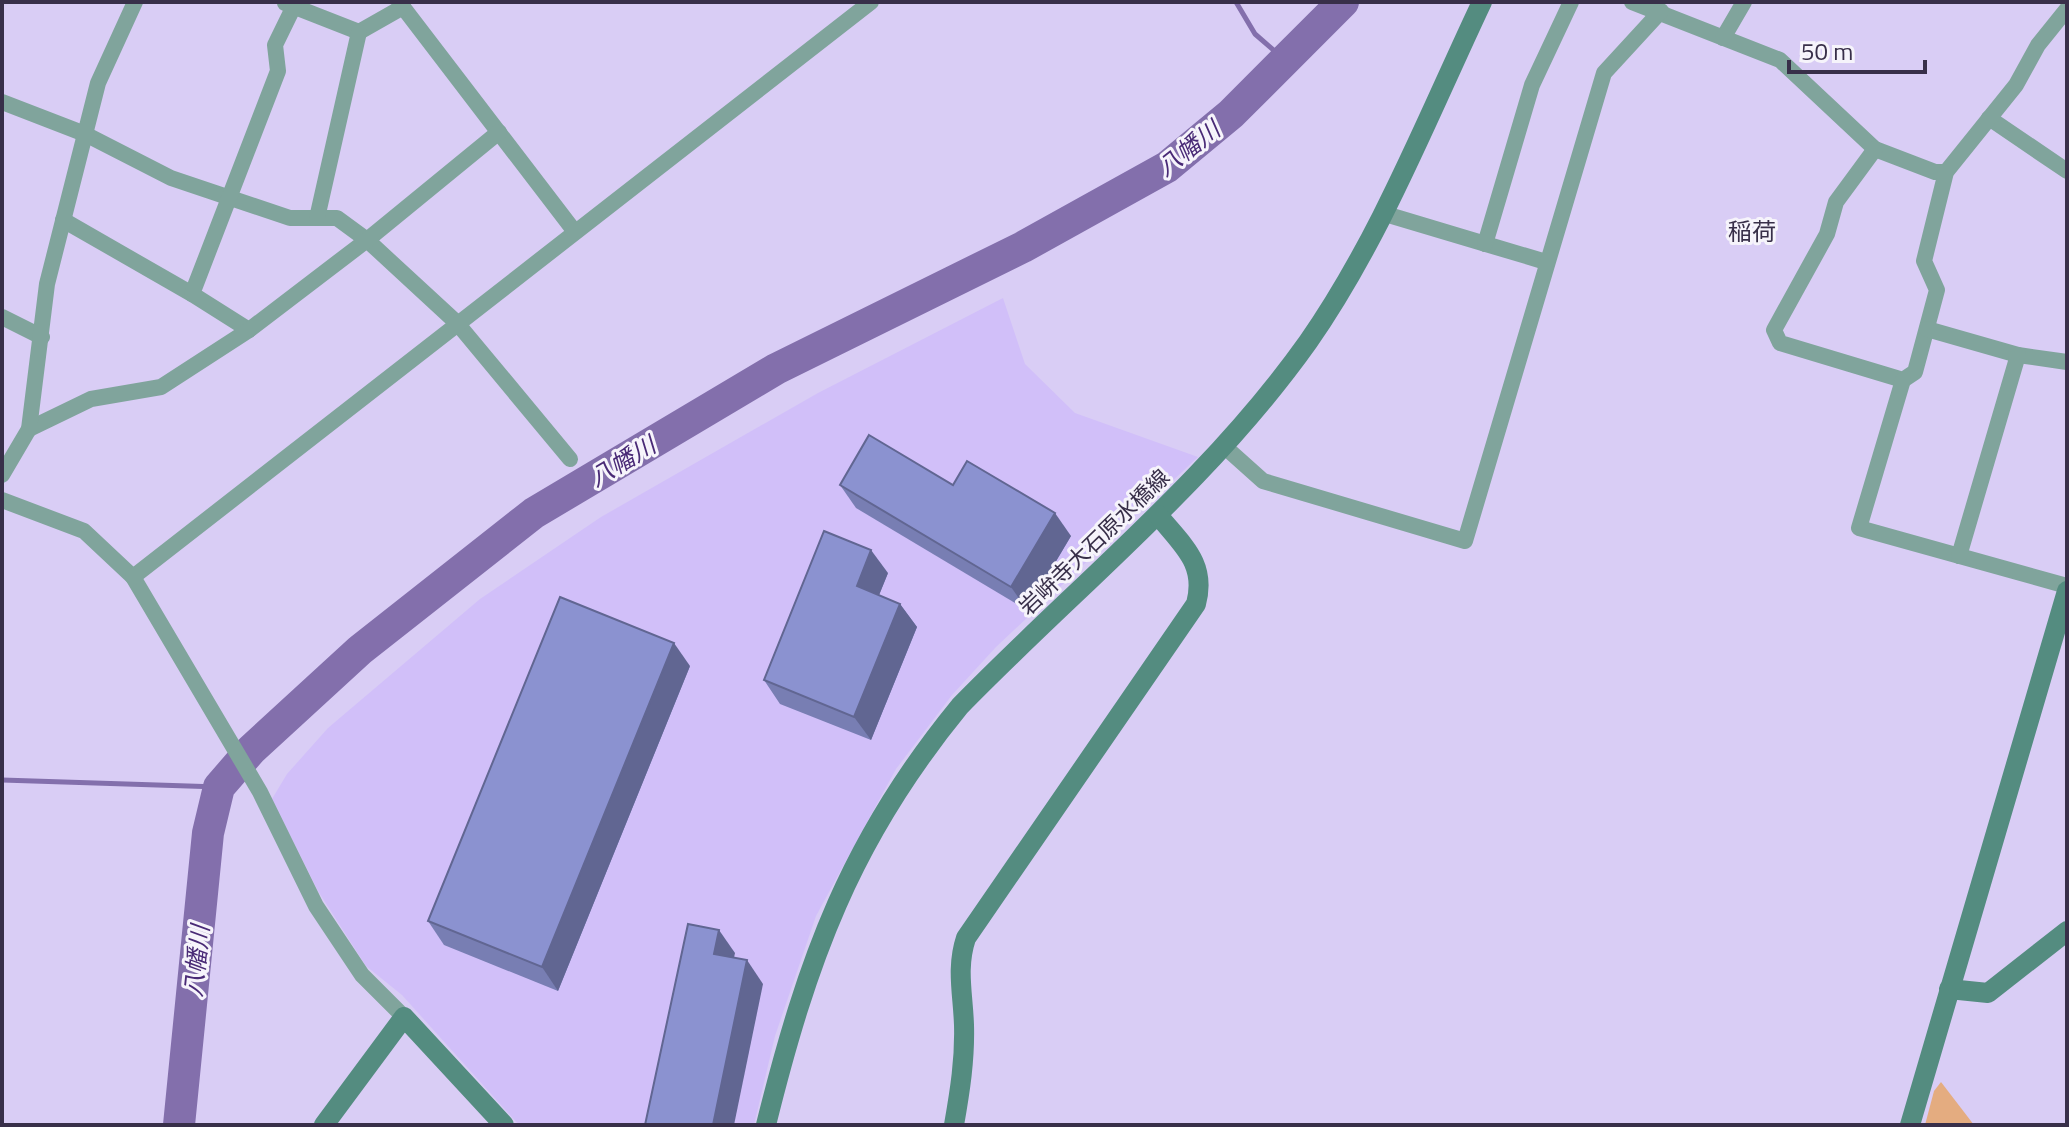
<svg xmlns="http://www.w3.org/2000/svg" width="2069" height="1127" viewBox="0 0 2069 1127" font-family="'Titillium Web','Noto Sans JP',sans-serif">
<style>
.built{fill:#d1bff9}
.green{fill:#e4ac80}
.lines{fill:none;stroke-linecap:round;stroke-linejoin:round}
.stream{stroke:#836fac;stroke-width:5}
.river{stroke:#836fac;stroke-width:32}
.street{stroke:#80a49c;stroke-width:16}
.secondary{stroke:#548c80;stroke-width:20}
.wall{fill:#787eb3}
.shaded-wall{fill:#616692}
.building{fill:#8b92d0;stroke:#616692;stroke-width:2}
.labels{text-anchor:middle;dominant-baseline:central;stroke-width:6;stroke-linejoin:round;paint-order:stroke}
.street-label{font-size:22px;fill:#382f49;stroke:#f6f4fb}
.water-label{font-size:24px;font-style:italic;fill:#492a76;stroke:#f6f4fb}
.neighbourhood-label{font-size:24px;fill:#382f49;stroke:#f6f4fb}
</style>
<rect width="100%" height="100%" fill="#d9cdf5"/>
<polygon class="built" points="1003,298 1025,364 1075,413 1198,457 996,647 952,695 896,769 816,916 775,1036 754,1125 519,1125 402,995 366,966 318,891 272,799 287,774 328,728 480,599 601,517 818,393"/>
<polygon class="green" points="1941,1082 1974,1125 1925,1125 1934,1091"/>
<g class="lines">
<g class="stream">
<polyline points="1236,2 1255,34 1285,60"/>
<polyline points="2,780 219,787"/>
</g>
<polyline class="river" points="179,1125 208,833 219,787 251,750 360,650 534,513 776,369 1023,247 1167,167 1231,114 1343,2"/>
<g class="street">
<polyline points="399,2 575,232"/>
<polyline points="1632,2 1780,60 1875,149 1935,172 1946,172"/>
<polyline points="285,3 359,32 403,7"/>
<polyline points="1723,38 1744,2"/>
<polyline points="2,102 85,134 171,178 290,218 337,218 367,240 457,323 570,459"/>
<polyline points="1989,118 2067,171"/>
<polyline points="1875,149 1836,202 1827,234 1774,330 1780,343 1903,380 1915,372 1937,290 1924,261 1946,172 2016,85 2038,45 2067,9"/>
<polyline points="1382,213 1546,262"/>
<polyline points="317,218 359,32"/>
<polyline points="63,220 192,294"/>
<polyline points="1485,244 1532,85 1571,2"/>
<polyline points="2,317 42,337"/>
<polyline points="1927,329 2018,355 2067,362"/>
<polyline points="249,330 192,294 278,71 275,45 294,6"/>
<polyline points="1903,380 1859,528 2067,586"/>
<polyline points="29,429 91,399 161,387 249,330 367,240 499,132"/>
<polyline points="1225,447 1263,481 1465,541 1604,73 1661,11"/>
<polyline points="2,475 29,429 47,284 98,83 135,2"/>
<polyline points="2,500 84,531 133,577 260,792 316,906 362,975 404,1017"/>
<polyline points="1959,556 2018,355"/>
<polyline points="133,577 871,2"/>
</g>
<g class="secondary">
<polyline points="1949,989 1988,993 2067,931"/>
<polyline points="324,1125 404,1017 504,1125"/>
<path d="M 766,1125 C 807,960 850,840 960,706 C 1077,586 1210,480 1308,342 C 1380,239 1428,116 1482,2"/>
<path d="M 954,1125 C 960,1091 965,1059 964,1025 C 963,994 956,968 966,938 L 1196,604 C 1207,563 1182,545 1158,515"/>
<polyline points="1910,1125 2067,591"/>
</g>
</g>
<g class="wall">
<polygon points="840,485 953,485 1071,536 1027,610 856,508"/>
<polygon points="888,573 879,595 900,604 917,627 871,740 780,704 764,680"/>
<polygon points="690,666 558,991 444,945 428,921"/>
</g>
<g class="shaded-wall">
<polygon points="1055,513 1071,536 1027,610 1011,587"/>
<polygon points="871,550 888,573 873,610 857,586"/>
<polygon points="900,604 917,627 871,740 854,717"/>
<polygon points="674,643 690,666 558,991 542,967"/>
<polygon points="719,930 735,953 730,977 714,954"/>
<polygon points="747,960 763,984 734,1125 713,1125"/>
</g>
<g class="building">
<polygon points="869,435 953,485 967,461 1055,513 1011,587 840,485"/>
<polygon points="824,531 871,550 857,586 900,604 854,717 764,680"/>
<polygon points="560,597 674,643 542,967 428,921"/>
<polygon points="688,924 719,930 714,954 747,960 713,1125 645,1125"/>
</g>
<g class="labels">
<g class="street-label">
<text transform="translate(1094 542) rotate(-44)">岩峅寺大石原水橋線</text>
</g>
<g class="water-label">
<text transform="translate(1188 148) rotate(-38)">八幡川</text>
<text transform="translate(622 461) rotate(-31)">八幡川</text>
<text transform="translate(196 961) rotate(-84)">八幡川</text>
</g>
<g class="neighbourhood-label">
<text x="1752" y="231">稲荷</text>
</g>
</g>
<rect width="2069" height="1127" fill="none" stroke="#382f49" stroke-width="8"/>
<path d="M1789 60v12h136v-12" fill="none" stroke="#382f49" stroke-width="4"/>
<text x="1801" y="60" font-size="24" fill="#382f49" stroke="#f6f4fb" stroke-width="6" paint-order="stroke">50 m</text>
</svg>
